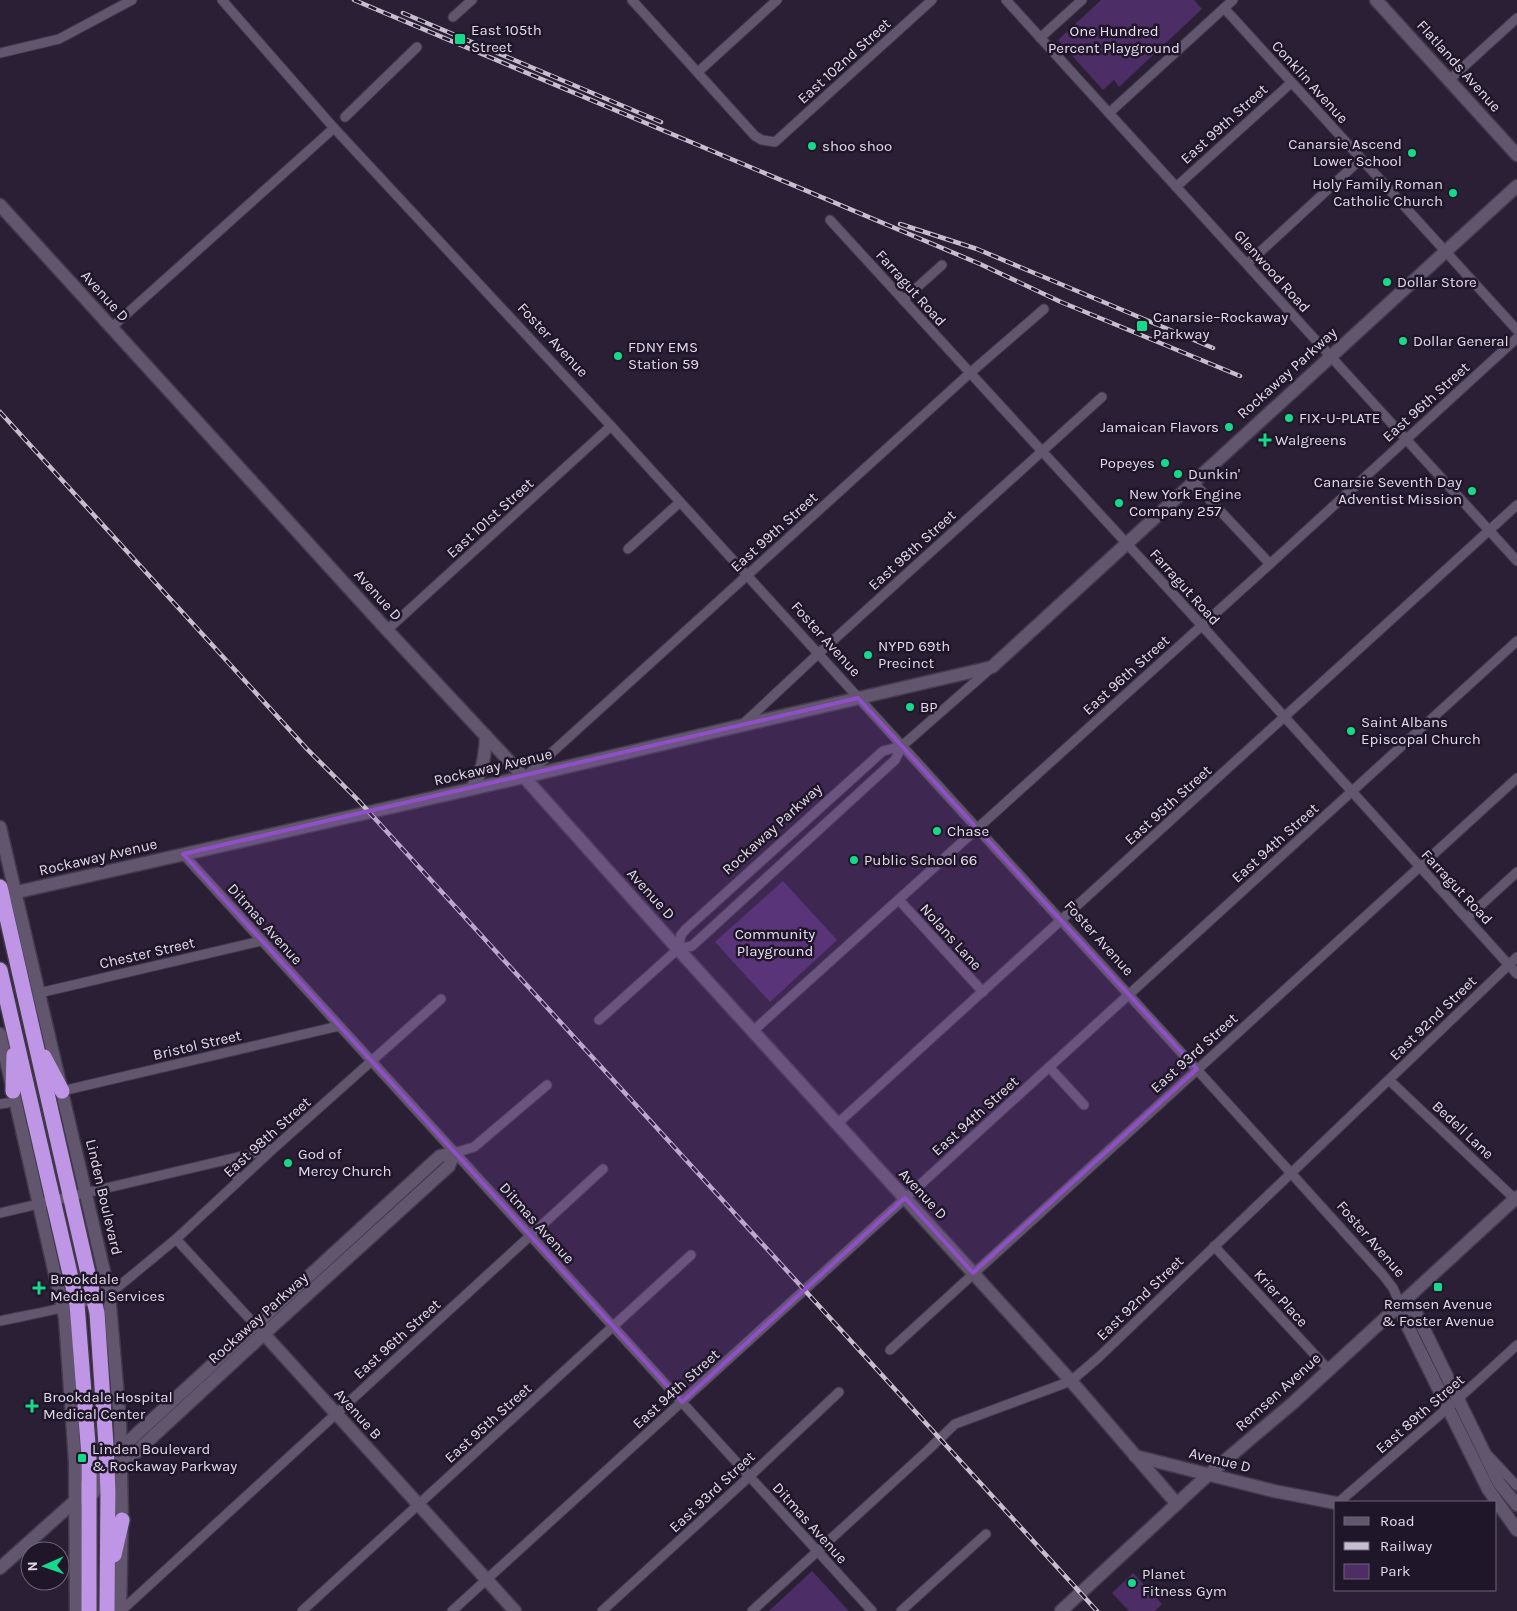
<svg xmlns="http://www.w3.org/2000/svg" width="1517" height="1611" viewBox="0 0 1517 1611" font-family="Karla,sans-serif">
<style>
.green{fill:#4d2d66}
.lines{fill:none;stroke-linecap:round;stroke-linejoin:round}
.street-casing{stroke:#433a4c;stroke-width:11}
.secondary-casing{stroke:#433a4c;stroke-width:15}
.highway-casing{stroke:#433a4c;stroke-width:18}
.street{stroke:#62566e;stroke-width:9}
.secondary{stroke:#62566e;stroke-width:12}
.highway{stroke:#bf96e5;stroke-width:15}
.rail-casing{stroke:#c6becd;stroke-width:4.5}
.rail{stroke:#20162a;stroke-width:2.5;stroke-dasharray:8;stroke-linecap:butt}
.marked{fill:#8f4fc7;fill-opacity:0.2;stroke:#8f4fc7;stroke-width:4;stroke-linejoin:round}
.poi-dot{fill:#16d989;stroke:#20162a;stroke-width:2}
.labels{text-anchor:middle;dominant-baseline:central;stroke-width:5;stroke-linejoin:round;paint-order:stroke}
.poi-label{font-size:15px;fill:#e0d9e7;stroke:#20162a;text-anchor:start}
.park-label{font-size:15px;fill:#e8dff2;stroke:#20162a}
.street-label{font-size:15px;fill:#e0d9e7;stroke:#20162a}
</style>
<rect width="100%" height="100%" fill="#2a1f34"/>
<g class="green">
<polygon points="1101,0 1194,0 1202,9 1119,87 1114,80 1103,90 1058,40"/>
<polygon points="783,881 837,940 770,1002 715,942"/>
<polygon points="812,1571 849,1611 769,1611"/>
<polygon points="1133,1573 1162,1604 1155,1611 1129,1611 1112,1593"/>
</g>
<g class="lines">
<g class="street-casing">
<g id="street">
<polyline points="222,0 334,128 611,426 1291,1173 1383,1275 1393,1288 1400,1304"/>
<polyline points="632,0 755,136 762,140 775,142 932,0"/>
<polyline points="1006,0 1517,561"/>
<polyline points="1224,8 1517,330"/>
<polyline points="453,17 472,0"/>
<polyline points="1040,38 1082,0"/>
<polyline points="0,53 59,39 132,0"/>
<polyline points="698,72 777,0"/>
<polyline points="1449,80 1517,18"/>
<polyline points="1109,113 1233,0"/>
<polyline points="345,117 417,47"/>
<polyline points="1176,187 1291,83"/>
<polyline points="830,220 1195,618 1517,974"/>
<polyline points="1247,264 1361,159"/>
<polyline points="903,300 942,265"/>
<polyline points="112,327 334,128"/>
<polyline points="1193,482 1270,564"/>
<polyline points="628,549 680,502"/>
<polyline points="387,630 611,426"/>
<polyline points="743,724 818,654 1102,397"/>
<polyline points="526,776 970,373 1044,309"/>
<polyline points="183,854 872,1611"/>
<polyline points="899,900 983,992"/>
<polyline points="1467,918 1517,872"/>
<polyline points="678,949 681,935 686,929 883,751 902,746"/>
<polyline points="39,993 261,941"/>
<polyline points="599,1020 678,949 692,946 895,760 902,746 991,668"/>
<polyline points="753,1031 1270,564 1517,338"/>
<polyline points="1049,1067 1084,1105"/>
<polyline points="1389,1080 1517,1201"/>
<polyline points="62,1091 339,1026"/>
<polyline points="0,1104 7,1103"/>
<polyline points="837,1124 1517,505"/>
<polyline points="454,1153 474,1147 547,1085"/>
<polyline points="226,1160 239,1180"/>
<polyline points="0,1213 273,1149"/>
<polyline points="176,1239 259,1329"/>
<polyline points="1214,1246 1328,1369"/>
<path d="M 0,1321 C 35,1313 89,1306 118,1287 L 176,1239 L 273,1149 L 441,999"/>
<polyline points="890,1350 1517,778"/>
<polyline points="1488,1455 1517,1486"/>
<polyline points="1339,1502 1458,1399 1517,1345"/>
<polyline points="121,1611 603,1169"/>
<polyline points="302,1611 691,1255"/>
<polyline points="452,1611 1517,641"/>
<polyline points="602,1611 750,1476 839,1392"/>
<polyline points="752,1611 927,1451 955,1424 1071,1381 1099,1357 1517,957"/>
<polyline points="901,1611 986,1534"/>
</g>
</g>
<g class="secondary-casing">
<g id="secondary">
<polyline points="1376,0 1517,155"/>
<polyline points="0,205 387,630 524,777 678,949 973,1273 1071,1381 1177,1504"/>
<path d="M 471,789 C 483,772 485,756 486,736"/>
<polyline points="0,827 109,1293 120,1421 122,1520 120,1611"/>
<polyline points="0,896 524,777 743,725 992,667 1517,186"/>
<polyline points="0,1034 65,1318 75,1462 76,1611"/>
<polyline points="1400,1304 1405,1321 1488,1489 1517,1530"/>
<polyline points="1400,1304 1415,1311 1499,1483 1517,1505"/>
<polyline points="264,1334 515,1611"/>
<polyline points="1135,1456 1274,1491 1336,1503"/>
<polyline points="84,1499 89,1497 108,1478 254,1343 449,1166 454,1153"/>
<polyline points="0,1568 76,1500 82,1489 129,1441 440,1156 454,1153"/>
<polyline points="1061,1611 1208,1475 1294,1402 1517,1197"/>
</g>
</g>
<g class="highway-casing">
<g id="highway">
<polyline points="0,887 97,1313 106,1445 108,1492 107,1611"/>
<polyline points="0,970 77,1304 89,1457 89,1611"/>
<polyline points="44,1057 62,1091"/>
<polyline points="13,1091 14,1055"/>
<polyline points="114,1555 122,1520"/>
</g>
</g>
<use href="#street" class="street"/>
<use href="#secondary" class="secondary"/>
<use href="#highway" class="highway"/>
<g class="rail-casing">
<g id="rail">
<polyline points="354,0 980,264 1061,302 1240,376"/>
<polyline points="403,13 661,122"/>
<polyline points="900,224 977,249 1213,348"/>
<polyline points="0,412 307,749 358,800 1097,1611"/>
</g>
</g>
<use href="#rail" class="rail"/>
</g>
<path class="marked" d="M 858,698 L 1197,1069 L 973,1273 L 905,1198 L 682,1402 L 183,854 Z"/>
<g class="poi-dot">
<rect x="454" y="33" width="12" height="12" rx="2.5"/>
<circle cx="812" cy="146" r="5"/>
<circle cx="1412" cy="153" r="5"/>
<circle cx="1453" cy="193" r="5"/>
<circle cx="1387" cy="282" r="5"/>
<rect x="1136" y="320" width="12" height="12" rx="2.5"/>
<circle cx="1403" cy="341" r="5"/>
<circle cx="618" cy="356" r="5"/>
<circle cx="1289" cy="418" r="5"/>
<circle cx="1229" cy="427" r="5"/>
<path d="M1262.5 432.5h5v5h5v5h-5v5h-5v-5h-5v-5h5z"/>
<circle cx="1165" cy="463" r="5"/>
<circle cx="1178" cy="474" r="5"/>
<circle cx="1472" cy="491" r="5"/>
<circle cx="1119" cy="503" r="5"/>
<circle cx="868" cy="655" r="5"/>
<circle cx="910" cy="707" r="5"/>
<circle cx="1351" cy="731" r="5"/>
<circle cx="937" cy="831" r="5"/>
<circle cx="854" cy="860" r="5"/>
<circle cx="288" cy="1163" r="5"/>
<rect x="1433" y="1282" width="10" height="10" rx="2.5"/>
<path d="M36.5 1280.5h5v5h5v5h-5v5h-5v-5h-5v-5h5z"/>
<path d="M29.5 1398.5h5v5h5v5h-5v5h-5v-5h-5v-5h5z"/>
<rect x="77" y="1453" width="10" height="10" rx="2.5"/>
<circle cx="1132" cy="1583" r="5"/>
</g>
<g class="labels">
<g class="poi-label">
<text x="471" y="30">East 105th<tspan x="471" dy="17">Street</tspan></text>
<text x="1402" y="144" text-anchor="end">Canarsie Ascend<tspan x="1402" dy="17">Lower School</tspan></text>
<text x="822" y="146">shoo shoo</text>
<text x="1443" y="184" text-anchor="end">Holy Family Roman<tspan x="1443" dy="17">Catholic Church</tspan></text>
<text x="1397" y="282">Dollar Store</text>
<text x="1153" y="317">Canarsie–Rockaway<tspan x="1153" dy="17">Parkway</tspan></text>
<text x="1413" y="341">Dollar General</text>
<text x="628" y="347">FDNY EMS<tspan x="628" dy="17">Station 59</tspan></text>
<text x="1299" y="418">FIX-U-PLATE</text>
<text x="1219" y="427" text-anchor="end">Jamaican Flavors</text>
<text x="1275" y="440">Walgreens</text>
<text x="1155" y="463" text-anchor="end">Popeyes</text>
<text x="1188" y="474">Dunkin'</text>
<text x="1462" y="482" text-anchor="end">Canarsie Seventh Day<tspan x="1462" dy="17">Adventist Mission</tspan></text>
<text x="1129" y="494">New York Engine<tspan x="1129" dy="17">Company 257</tspan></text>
<text x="878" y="646">NYPD 69th<tspan x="878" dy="17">Precinct</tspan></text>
<text x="920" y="707">BP</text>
<text x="1361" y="722">Saint Albans<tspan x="1361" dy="17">Episcopal Church</tspan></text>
<text x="947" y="831">Chase</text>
<text x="864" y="860">Public School 66</text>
<text x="298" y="1154">God of<tspan x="298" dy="17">Mercy Church</tspan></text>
<text x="50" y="1279">Brookdale<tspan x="50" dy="17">Medical Services</tspan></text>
<text x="1438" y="1304" text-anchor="middle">Remsen Avenue<tspan x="1438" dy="17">&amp; Foster Avenue</tspan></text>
<text x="43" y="1397">Brookdale Hospital<tspan x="43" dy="17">Medical Center</tspan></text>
<text x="92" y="1449">Linden Boulevard<tspan x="92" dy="17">&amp; Rockaway Parkway</tspan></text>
<text x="1142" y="1574">Planet<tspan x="1142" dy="17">Fitness Gym</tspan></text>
</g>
<g class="park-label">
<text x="1114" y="31">One Hundred<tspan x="1114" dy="17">Percent Playground</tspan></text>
<text x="775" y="934">Community<tspan x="775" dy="17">Playground</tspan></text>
</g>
<g class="street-label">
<text transform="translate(844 61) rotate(-42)">East 102nd Street</text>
<text transform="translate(1459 66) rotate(48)">Flatlands Avenue</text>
<text transform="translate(1310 82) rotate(48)">Conklin Avenue</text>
<text transform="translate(1224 124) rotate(-42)">East 99th Street</text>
<text transform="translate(1272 271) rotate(48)">Glenwood Road</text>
<text transform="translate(911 288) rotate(48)">Farragut Road</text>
<text transform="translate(105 296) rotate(48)">Avenue D</text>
<text transform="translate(553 340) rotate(47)">Foster Avenue</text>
<text transform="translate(1287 373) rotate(-42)">Rockaway Parkway</text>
<text transform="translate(1426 402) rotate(-42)">East 96th Street</text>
<text transform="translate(490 518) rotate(-42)">East 101st Street</text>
<text transform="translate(774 532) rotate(-42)">East 99th Street</text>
<text transform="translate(912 550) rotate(-42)">East 98th Street</text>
<text transform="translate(1185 587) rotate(48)">Farragut Road</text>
<text transform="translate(378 595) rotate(48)">Avenue D</text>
<text transform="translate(826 639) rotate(48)">Foster Avenue</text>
<text transform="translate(1126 675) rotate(-42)">East 96th Street</text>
<text transform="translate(493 767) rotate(-13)">Rockaway Avenue</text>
<text transform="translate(1168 805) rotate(-42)">East 95th Street</text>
<text transform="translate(772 829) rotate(-42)">Rockaway Parkway</text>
<text transform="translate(1275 843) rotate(-42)">East 94th Street</text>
<text transform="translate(98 857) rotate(-13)">Rockaway Avenue</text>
<text transform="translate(1457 887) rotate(47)">Farragut Road</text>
<text transform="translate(651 894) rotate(48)">Avenue D</text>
<text transform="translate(265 924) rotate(48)">Ditmas Avenue</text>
<text transform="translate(951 937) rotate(48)">Nolans Lane</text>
<text transform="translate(1099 938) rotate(48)">Foster Avenue</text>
<text transform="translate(147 953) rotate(-13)">Chester Street</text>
<text transform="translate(1433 1018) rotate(-44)">East 92nd Street</text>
<text transform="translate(197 1045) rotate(-13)">Bristol Street</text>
<text transform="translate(1194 1053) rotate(-42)">East 93rd Street</text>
<text transform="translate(975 1116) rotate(-42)">East 94th Street</text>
<text transform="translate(1463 1130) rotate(43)">Bedell Lane</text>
<text transform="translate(267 1137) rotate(-42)">East 98th Street</text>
<text transform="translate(923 1194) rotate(47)">Avenue D</text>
<text transform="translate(104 1197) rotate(77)">Linden Boulevard</text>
<text transform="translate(537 1223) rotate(48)">Ditmas Avenue</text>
<text transform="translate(1371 1239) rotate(49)">Foster Avenue</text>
<text transform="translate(1140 1298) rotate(-44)">East 92nd Street</text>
<text transform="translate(1281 1298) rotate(48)">Krier Place</text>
<text transform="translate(258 1318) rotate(-42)">Rockaway Parkway</text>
<text transform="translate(397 1339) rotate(-42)">East 96th Street</text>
<text transform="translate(676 1389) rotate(-42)">East 94th Street</text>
<text transform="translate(1278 1392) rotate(-42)">Remsen Avenue</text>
<text transform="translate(358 1414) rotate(48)">Avenue B</text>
<text transform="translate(1420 1414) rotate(-41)">East 89th Street</text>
<text transform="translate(488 1423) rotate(-42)">East 95th Street</text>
<text transform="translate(1220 1460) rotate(14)">Avenue D</text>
<text transform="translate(712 1492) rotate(-43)">East 93rd Street</text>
<text transform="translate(810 1523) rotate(48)">Ditmas Avenue</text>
</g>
</g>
<rect x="1334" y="1501" width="162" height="90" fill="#20162a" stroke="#6d6476"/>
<rect x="1344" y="1517" width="25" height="8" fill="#62566e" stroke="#6d6476"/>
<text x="1380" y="1526" font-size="15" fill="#e0d9e7">Road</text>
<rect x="1344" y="1542" width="25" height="8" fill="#c6becd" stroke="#6d6476"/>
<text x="1380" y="1551" font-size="15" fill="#e0d9e7">Railway</text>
<rect x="1344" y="1564" width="25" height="15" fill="#4d2d66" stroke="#6d6476"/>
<text x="1380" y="1576" font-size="15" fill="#e0d9e7">Park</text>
<g transform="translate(45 1566) rotate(268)"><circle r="24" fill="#20162a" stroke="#6d6476"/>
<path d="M0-4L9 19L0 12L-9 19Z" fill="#16d989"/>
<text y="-8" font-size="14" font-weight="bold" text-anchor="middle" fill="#e0d9e7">N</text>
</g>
</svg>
